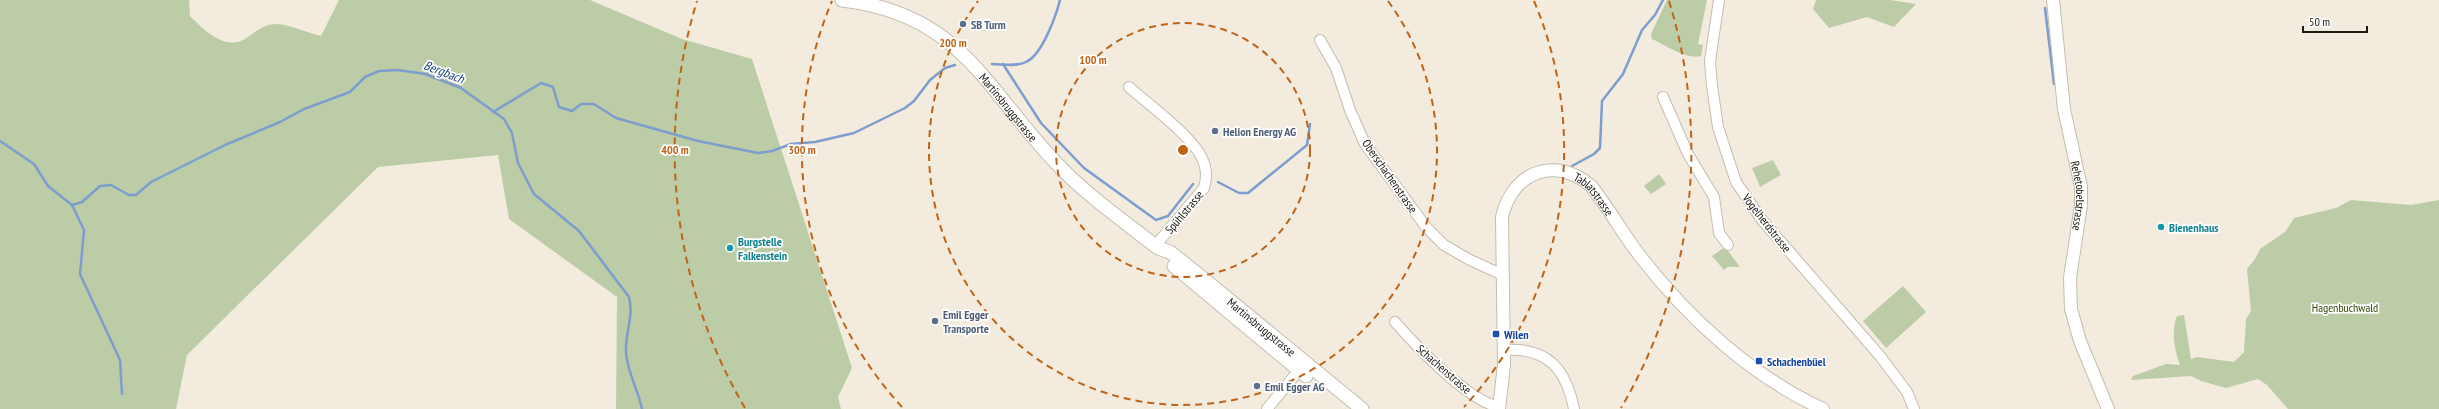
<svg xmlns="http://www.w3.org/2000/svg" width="2439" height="409" viewBox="0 0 2439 409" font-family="'PT Sans Narrow',sans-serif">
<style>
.green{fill:#bccca6}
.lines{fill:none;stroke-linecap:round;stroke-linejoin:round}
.stream{stroke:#7d9dcf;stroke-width:2.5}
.minor-casing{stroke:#c3bdaf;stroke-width:12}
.tertiary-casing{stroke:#c3bdaf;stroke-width:14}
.secondary-casing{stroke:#c3bdaf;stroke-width:15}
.minor{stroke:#fff;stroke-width:10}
.tertiary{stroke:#fff;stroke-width:12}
.secondary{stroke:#fff;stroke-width:13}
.ring{fill:none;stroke:#c06217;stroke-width:2;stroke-dasharray:7 5}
.service-dot{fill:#5c6f8a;stroke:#fff;stroke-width:1.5}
.culture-dot{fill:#0f9aa8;stroke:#fff;stroke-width:1.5}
.transit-dot{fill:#1a4fb4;stroke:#fff;stroke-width:1.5}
.labels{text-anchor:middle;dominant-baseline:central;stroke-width:3.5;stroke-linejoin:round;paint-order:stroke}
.service-label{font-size:12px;font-weight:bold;fill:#4e5e75;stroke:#fff;text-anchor:start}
.street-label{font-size:12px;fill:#1a1813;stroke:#fff}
.culture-label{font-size:12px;font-weight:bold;fill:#0d838f;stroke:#fff;text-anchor:start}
.park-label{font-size:12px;fill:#334807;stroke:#fff}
.transit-label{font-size:12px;font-weight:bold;fill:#164399;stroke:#fff;text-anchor:start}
.water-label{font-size:13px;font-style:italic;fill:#1a407d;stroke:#fff}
.centre{fill:#c06217;stroke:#fff;stroke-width:2}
.ring-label{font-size:12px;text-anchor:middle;font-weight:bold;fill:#c06217;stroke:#fff;stroke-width:3.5;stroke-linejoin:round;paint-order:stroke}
</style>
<rect width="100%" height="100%" fill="#f3ecde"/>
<g class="green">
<path d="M 0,0 L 189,0 L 190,16 C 202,28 223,50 243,40 C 254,34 262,24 276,24 C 290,24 307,33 321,36 L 339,0 L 590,0 L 682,39 L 752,59 L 852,368 L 838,397 L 841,409 L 616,409 L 617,297 L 509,219 L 498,155 L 378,167 L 187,355 L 176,409 L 0,409 Z"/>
<path d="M 1667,0 L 1707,0 L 1698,44 L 1703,45 L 1701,56 C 1687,60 1665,45 1652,39 L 1651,34 Z"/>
<polygon points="1816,0 1890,0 1916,4 1894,27 1867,17 1829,28 1813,9"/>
<polygon points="1773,160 1781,175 1760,187 1752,168"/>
<polygon points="1659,174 1666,184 1651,194 1644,186"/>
<path d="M 2351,200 L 2411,205 L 2439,200 L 2439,409 L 2288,409 L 2267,385 L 2258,379 L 2226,388 L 2201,381 L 2191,376 L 2131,380 L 2133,376 L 2166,364 L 2180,365 C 2174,349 2171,331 2177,316 L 2184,315 L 2191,359 L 2197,357 L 2234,362 L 2244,352 L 2246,319 L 2251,311 L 2247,269 L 2255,259 L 2260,249 L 2285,232 L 2294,218 L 2336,208 Z"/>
<polygon points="1725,247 1740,267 1727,267 1724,270 1712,256"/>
<polygon points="1903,286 1926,312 1886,348 1863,321"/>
</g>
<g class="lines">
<g class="stream">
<polyline points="2045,8 2054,84"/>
<path d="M 992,64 C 1002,64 1017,67 1026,62 C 1042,55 1056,16 1060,0"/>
<polyline points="1003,64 1041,123 1084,168 1156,220 1168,216 1193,184"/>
<polyline points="493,112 541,83 553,87 559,107 572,111 581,104 594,104 616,118 698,141 758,153 772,151 791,144 815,142 854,133 905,108 914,101 930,80 945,68 955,65"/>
<path d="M 0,141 L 34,164 L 48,186 L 72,205 L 82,202 L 100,186 L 111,185 L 129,195 L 136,195 L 151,182 L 225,145 L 280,122 L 304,109 L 350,92 L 365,77 L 379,71 L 398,70 L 425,74 L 461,88 L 504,119 L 512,133 L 518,163 L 534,194 L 579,231 L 629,297 C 634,316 625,333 626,352 C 627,372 638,389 642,409"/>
<polyline points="1572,166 1594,154 1600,148 1602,101 1623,74 1642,30 1655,15 1663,0"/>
<polyline points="1218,182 1239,193 1248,193 1307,145 1310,124"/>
<polyline points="72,205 84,230 80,274 120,360 122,394"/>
</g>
<g class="minor-casing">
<g id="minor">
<polyline points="1719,0 1710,61 1712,86 1718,127 1736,182 1762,220 1880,356 1907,392 1914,409"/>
<polyline points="1320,40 1336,68 1350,110 1365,144 1426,227 1444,245 1470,260 1503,275"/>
<path d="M 1129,87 C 1149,105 1192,136 1202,158 C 1207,168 1207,178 1204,188 L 1155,246"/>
<polyline points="1663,97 1688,154 1714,197 1719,233 1728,245"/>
<path d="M 1395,322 C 1417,347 1467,400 1499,407"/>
<path d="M 1504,350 C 1548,347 1566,369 1574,409"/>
<polyline points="1267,409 1299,370"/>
</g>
</g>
<g class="tertiary-casing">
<g id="tertiary">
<path id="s1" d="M 2053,0 L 2064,109 L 2081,187 L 2081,205 L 2070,278 L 2071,309 L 2080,341 L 2108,409"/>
<path id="s2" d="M 1499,409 L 1504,365 L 1502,217 C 1512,172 1555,155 1591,186 C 1609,208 1622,233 1640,256 C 1688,318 1751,376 1823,409"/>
</g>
</g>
<g class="secondary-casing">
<g id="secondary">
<path id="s3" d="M 842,0 C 963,14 986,91 1060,167 C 1089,197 1125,222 1158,248 L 1170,252 L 1205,280 L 1362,409"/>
<polyline points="1174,266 1306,376"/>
</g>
</g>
<use href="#minor" class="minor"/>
<use href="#tertiary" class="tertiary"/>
<use href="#secondary" class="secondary"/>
</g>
<g class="ring">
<circle cx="1183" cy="150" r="127"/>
<path d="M1388 1A254 254 0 1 1 978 1"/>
<path d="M902 407A381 381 0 0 1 832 1M1534 1A381 381 0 0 1 1464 407"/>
<path d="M745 408A508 508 0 0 1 697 1M1669 1A508 508 0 0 1 1621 408"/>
</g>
<g class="service-dot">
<circle cx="963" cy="24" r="4"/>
<circle cx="1215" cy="131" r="4"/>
<circle cx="935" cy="321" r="4"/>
<circle cx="1257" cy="386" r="4"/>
</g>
<g class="culture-dot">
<circle cx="2161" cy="227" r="4"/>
<circle cx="730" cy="248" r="4"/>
</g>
<g class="transit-dot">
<rect x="1492" y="330" width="8" height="8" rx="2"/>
<rect x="1755" y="357" width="8" height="8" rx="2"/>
</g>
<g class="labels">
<g class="service-label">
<text x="971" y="24">SB Turm</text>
<text x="1223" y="131">Helion Energy AG</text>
<text x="943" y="314">Emil Egger<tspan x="943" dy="14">Transporte</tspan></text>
<text x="1265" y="386">Emil Egger AG</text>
</g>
<g class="street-label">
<text stroke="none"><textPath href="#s3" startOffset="205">Martinsbruggstrasse</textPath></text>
<text transform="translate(1390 176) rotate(55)">Oberschachenstrasse</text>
<text stroke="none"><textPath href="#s1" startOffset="198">Rehetobelstrasse</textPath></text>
<text stroke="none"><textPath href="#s2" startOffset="317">Tablatstrasse</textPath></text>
<text transform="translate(1184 212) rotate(-50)">Spühlstrasse</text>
<text transform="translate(1767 223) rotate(52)">Vogelherdstrasse</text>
<text stroke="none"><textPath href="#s3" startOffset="542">Martinsbruggstrasse</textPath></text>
<text transform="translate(1444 369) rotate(41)">Schachenstrasse</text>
</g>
<g class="culture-label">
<text x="2169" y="227">Bienenhaus</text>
<text x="738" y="241">Burgstelle<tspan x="738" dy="14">Falkenstein</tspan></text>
</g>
<g class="park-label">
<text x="2345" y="307">Hagenbuchwald</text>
</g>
<g class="transit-label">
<text x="1504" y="334">Wilen</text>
<text x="1767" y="361">Schachenbüel</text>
</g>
<g class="water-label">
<text transform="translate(444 72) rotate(21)">Bergbach</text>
</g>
</g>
<circle cx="1183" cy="150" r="6" class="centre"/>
<g class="ring-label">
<text x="953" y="47">200 m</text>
<text x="1093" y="64">100 m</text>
<text x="675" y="154">400 m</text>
<text x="802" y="154">300 m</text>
</g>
<path d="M2303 26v6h64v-6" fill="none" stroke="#1a1813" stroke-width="2"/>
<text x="2309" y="26" font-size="12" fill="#1a1813" stroke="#ffffff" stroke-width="3" paint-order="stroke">50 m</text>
</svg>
